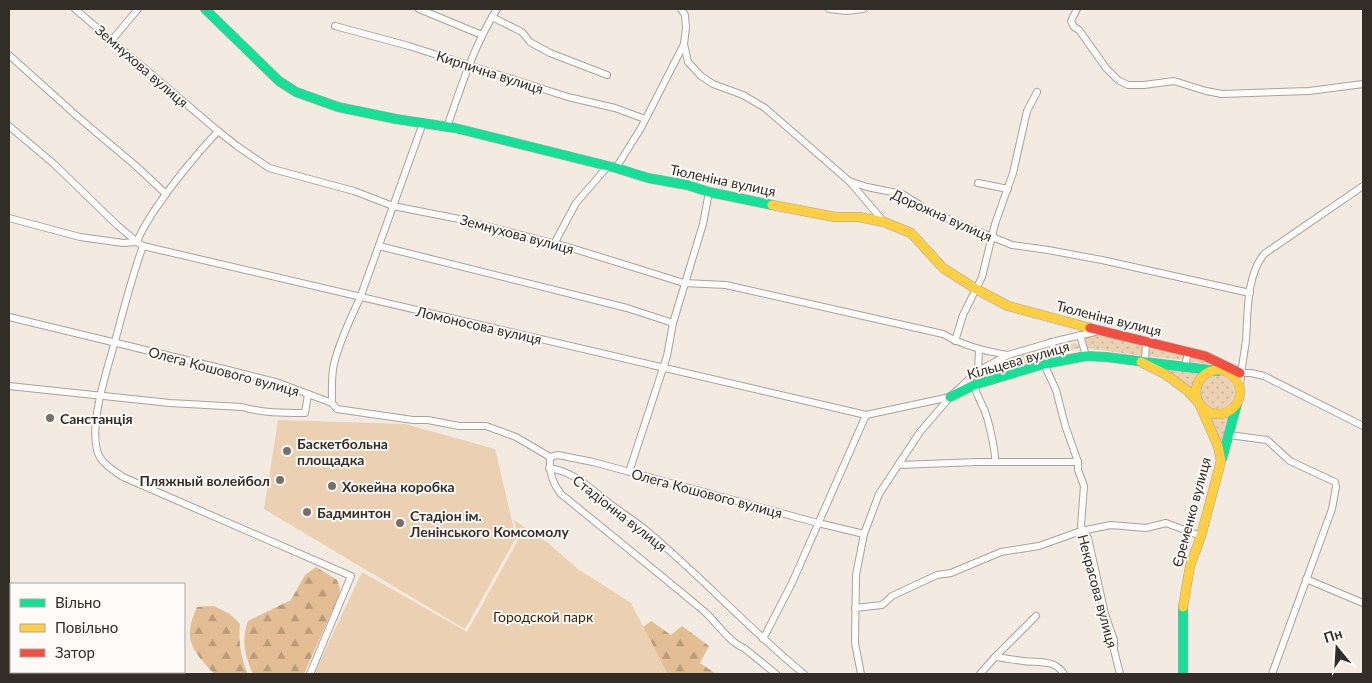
<svg xmlns="http://www.w3.org/2000/svg" width="1372" height="683" viewBox="0 0 1372 683" font-family="Lato,sans-serif">
<style>
.grass{fill:url(#grass-dots)}
.forest{fill:url(#forest-firs)}
.park{fill:#ebd0b2}
.lines{fill:none;stroke-linecap:round;stroke-linejoin:round}
.street-casing{stroke:#a8a29b;stroke-width:8}
.fast-casing{stroke:#a8a29b;stroke-width:10}
.slow-casing{stroke:#a8a29b;stroke-width:10}
.jam-casing{stroke:#a8a29b;stroke-width:10}
.street{stroke:#fdfcfb;stroke-width:6}
.fast{stroke:#16e098;stroke-width:9}
.slow{stroke:#ffcf43;stroke-width:9}
.jam{stroke:#f24e42;stroke-width:9}
.poi-dot{fill:#767069;stroke:#fdfaf7;stroke-width:2}
.labels{text-anchor:middle;dominant-baseline:central;stroke-width:4;stroke-linejoin:round;paint-order:stroke}
.street-label{font-size:14px;fill:#332d28;stroke:#fdfaf7}
.poi-label{font-size:14px;font-weight:bold;fill:#332d28;stroke:#fdfaf7;text-anchor:start}
.park-label{font-size:14px;fill:#3e2506;stroke:#fdfaf7}
</style>
<defs>
<pattern id="grass-dots" width="8" height="8" patternUnits="userSpaceOnUse" patternTransform="scale(1.25)"><rect width="8" height="8" fill="#ebd0b2"/><path d="M2 2h.1M6 6h.1" fill="none" stroke="#cab399" stroke-width="1.8" stroke-linecap="round"/></pattern>
<pattern id="forest-firs" width="22" height="20" patternUnits="userSpaceOnUse" patternTransform="scale(1.25)"><rect width="22" height="20" fill="#e3bd94"/><path d="M5 1l3.5 6h-7zM16 11l3.5 6h-7z" fill="#b99a79"/></pattern>
</defs>
<rect width="100%" height="100%" fill="#f3ebe2"/>
<g class="grass">
<polygon points="1096,335 1140,343 1143,346 1143,356 1085,348 1084,338"/>
<polygon points="1075,343 1079,345 1080,348 1061,352 1060,348"/>
<polygon points="1152,346 1180,353 1183,355 1184,360 1147,356 1148,347"/>
<polygon points="1044,349 1051,351 1052,355 1009,369 1002,365 1005,360"/>
<polygon points="1191,358 1208,361 1216,365 1190,362 1188,361"/>
<polygon points="993,366 997,367 999,372 983,376 982,372"/>
<polygon points="1164,368 1201,372 1193,389"/>
<circle cx="1217" cy="392" r="17"/>
<polygon points="1230,415 1221,446 1210,416"/>
</g>
<g class="forest">
<path d="M 316,567 L 337,580 L 340,589 L 339,595 L 304,674 L 253,674 C 245,655 241,641 248,621 L 291,600 L 305,575 Z"/>
<path d="M 214,606 L 230,614 L 240,624 C 238,641 241,659 248,674 L 214,674 C 192,649 182,640 197,607 Z"/>
<polygon points="651,621 671,635 682,626 709,646 700,663 716,674 639,674 641,629"/>
</g>
<g class="park">
<polygon points="278,420 405,424 495,449 516,538 465,629 264,509"/>
<polygon points="514,520 548,543 578,569 631,603 668,674 314,674 362,572 467,632 517,542 518,535"/>
</g>
<g class="lines">
<g class="street-casing">
<g id="street">
<path d="M 75,9 L 218,131 L 237,146 L 269,168 L 354,191 L 393,206 L 459,219 L 568,247 L 684,283 L 726,285 L 943,334 C 964,346 985,351 1008,355"/>
<polyline points="419,9 482,35"/>
<polyline points="829,9 847,11 863,9"/>
<polyline points="1077,9 1071,21 1074,27 1079,30 1106,68 1118,80 1128,85 1144,85 1174,81 1206,91 1222,94 1309,91 1363,84"/>
<polyline points="492,17 522,32 530,42 550,53 607,75"/>
<polyline points="335,26 409,46 568,97 615,108 645,119"/>
<polyline points="112,40 138,9"/>
<polyline points="684,44 688,62 701,76 713,84 743,95 765,108 849,181 867,187 902,194 931,212 1012,245 1048,250 1102,260 1250,293"/>
<polyline points="9,55 78,117 136,166 166,194"/>
<path d="M 9,126 L 54,164 L 117,225 L 137,242 C 141,230 149,219 156,208 C 175,180 196,155 218,131"/>
<path d="M 447,127 C 461,87 474,45 497,9"/>
<polyline points="616,168 641,128 684,44 686,28 685,15 681,9"/>
<polyline points="850,182 884,222"/>
<polyline points="978,183 1008,189"/>
<polyline points="9,218 80,237 123,243 137,242 143,246 866,415 950,397"/>
<polyline points="554,244 576,203 608,166"/>
<path d="M 143,246 C 131,279 123,312 114,345 C 106,373 90,422 97,450 C 100,463 113,470 123,477 L 351,576 L 310,674"/>
<polyline points="379,246 627,308 673,323"/>
<polyline points="9,317 224,369 279,383 332,403 337,409 413,420 428,420 459,426 486,426 516,437 550,457"/>
<polyline points="1080,335 1086,356"/>
<polyline points="955,341 963,315 982,277 995,224 1013,173 1027,111 1037,92"/>
<polyline points="1051,342 1058,361"/>
<polyline points="997,361 1006,376"/>
<polyline points="1145,362 1146,342"/>
<polyline points="1044,364 1056,390 1065,425 1078,462 1078,470 1084,486 1081,526 1088,538 1105,614 1114,640 1114,650 1120,674"/>
<polyline points="1185,367 1188,351"/>
<polyline points="978,371 979,350"/>
<polyline points="1229,373 1251,373 1264,376 1363,426"/>
<path d="M 974,385 C 977,396 979,398 983,407 C 988,416 996,453 995,462"/>
<path d="M 9,386 L 170,403 L 242,407 C 262,413 283,413 305,413 L 308,394"/>
<path d="M 1240,390 C 1240,373 1244,357 1246,340 C 1248,312 1246,277 1264,254 L 1363,186"/>
<path d="M 332,403 C 332,390 331,377 334,364 C 339,343 351,317 360,298 L 423,123"/>
<polyline points="1229,435 1267,440 1290,461 1335,482 1336,487 1332,509 1272,674"/>
<polyline points="898,465 978,462 1078,462"/>
<path d="M 549,468 C 575,472 590,488 610,504 C 622,513 635,521 647,531 C 701,576 749,629 804,674"/>
<polyline points="629,472 667,356 673,323 703,224 709,192"/>
<polyline points="1306,579 1363,603"/>
<polyline points="855,608 882,605 892,596 937,575 951,573 1001,552 1039,546 1081,531 1111,525 1146,528 1166,523 1201,536"/>
<polyline points="763,639 792,583 866,415"/>
<polyline points="995,657 1036,616"/>
<polyline points="77,674 79,672"/>
<path d="M 776,674 L 744,648 C 730,643 716,622 705,612 C 657,572 609,533 561,494 C 552,482 549,472 550,457 L 558,455 L 593,462 L 818,523 L 864,534"/>
<polyline points="861,674 855,643 856,575 864,534 879,494 920,432 950,397 978,371 1008,355 1056,341 1099,331"/>
<path d="M 980,674 L 995,657 C 1005,658 1014,660 1023,661 C 1038,663 1055,659 1064,674"/>
</g>
</g>
<g class="fast-casing">
<g id="fast">
<polyline points="205,9 279,81 296,92 338,107 396,119 455,128 616,168 648,178 687,185 709,192 772,205"/>
<polyline points="950,397 974,385 1044,364 1086,356 1106,357 1218,371"/>
<polyline points="1222,459 1237,404"/>
<polyline points="1183,607 1183,674"/>
<polyline points="9,630 11,633"/>
</g>
</g>
<g class="slow-casing">
<g id="slow">
<polyline points="772,205 835,217 859,217 884,222 911,233 943,268 976,289 1008,306 1090,328"/>
<polyline points="1141,362 1165,374 1188,391 1199,403 1218,446 1221,461 1201,536 1190,566 1183,607"/>
<circle cx="1218" cy="392" r="22"/>
<polyline points="43,672 45,674"/>
</g>
</g>
<g class="jam-casing">
<polyline id="jam" points="1090,328 1205,356 1240,373"/>
</g>
<use href="#street" class="street"/>
<use href="#fast" class="fast"/>
<use href="#slow" class="slow"/>
<use href="#jam" class="jam"/>
</g>
<g class="poi-dot">
<circle cx="50" cy="418" r="5"/>
<circle cx="287" cy="451" r="5"/>
<circle cx="280" cy="480" r="5"/>
<circle cx="332" cy="486" r="5"/>
<circle cx="307" cy="512" r="5"/>
<circle cx="400" cy="523" r="5"/>
</g>
<g class="labels">
<g class="street-label">
<text transform="translate(142 66) rotate(41)">Земнухова вулиця</text>
<text transform="translate(490 72) rotate(18)">Кирпична вулиця</text>
<text transform="translate(723 180) rotate(12)">Тюленіна вулиця</text>
<text transform="translate(942 215) rotate(24)">Дорожна вулиця</text>
<text transform="translate(517 234) rotate(15)">Земнухова вулиця</text>
<text transform="translate(1109 318) rotate(14)">Тюленіна вулиця</text>
<text transform="translate(479 325) rotate(13)">Ломоносова вулиця</text>
<text transform="translate(1018 360) rotate(-16)">Кільцева вулиця</text>
<text transform="translate(224 371) rotate(15)">Олега Кошового вулиця</text>
<text transform="translate(707 493) rotate(15)">Олега Кошового вулиця</text>
<text transform="translate(1191 512) rotate(-75)">Єременко вулиця</text>
<text transform="translate(620 513) rotate(38)">Стадіонна вулиця</text>
<text transform="translate(1098 591) rotate(75)">Некрасова вулиця</text>
</g>
<g class="poi-label">
<text x="60" y="418">Санстанція</text>
<text x="297" y="443">Баскетбольна<tspan x="297" dy="16">площадка</tspan></text>
<text x="270" y="480" text-anchor="end">Пляжный волейбол</text>
<text x="342" y="486">Хокейна коробка</text>
<text x="317" y="512">Бадминтон</text>
<text x="410" y="515">Стадіон ім.<tspan x="410" dy="16">Ленінського Комсомолу</tspan></text>
</g>
<g class="park-label">
<text x="543" y="616">Городской парк</text>
</g>
</g>
<rect width="1372" height="683" fill="none" stroke="#332d28" stroke-width="20"/>
<rect x="10" y="583" width="175" height="90" fill="#fdfaf7" stroke="#aca8a4"/>
<rect x="20" y="599" width="25" height="8" fill="#16e098" stroke="#aca8a4"/>
<text x="55" y="608" font-size="15" fill="#332d28">Вільно</text>
<rect x="20" y="624" width="25" height="8" fill="#ffcf43" stroke="#aca8a4"/>
<text x="55" y="633" font-size="15" fill="#332d28">Повільно</text>
<rect x="20" y="649" width="25" height="8" fill="#f24e42" stroke="#aca8a4"/>
<text x="55" y="658" font-size="15" fill="#332d28">Затор</text>
<g transform="translate(1337 648) rotate(342)" stroke="#fdfaf7" stroke-width="4" paint-order="stroke">
<path d="M0-4L9 19L0 12L-9 19Z" fill="#332d28"/>
<text y="-8" font-size="14" font-weight="bold" text-anchor="middle" fill="#332d28">Пн</text>
</g>
</svg>
